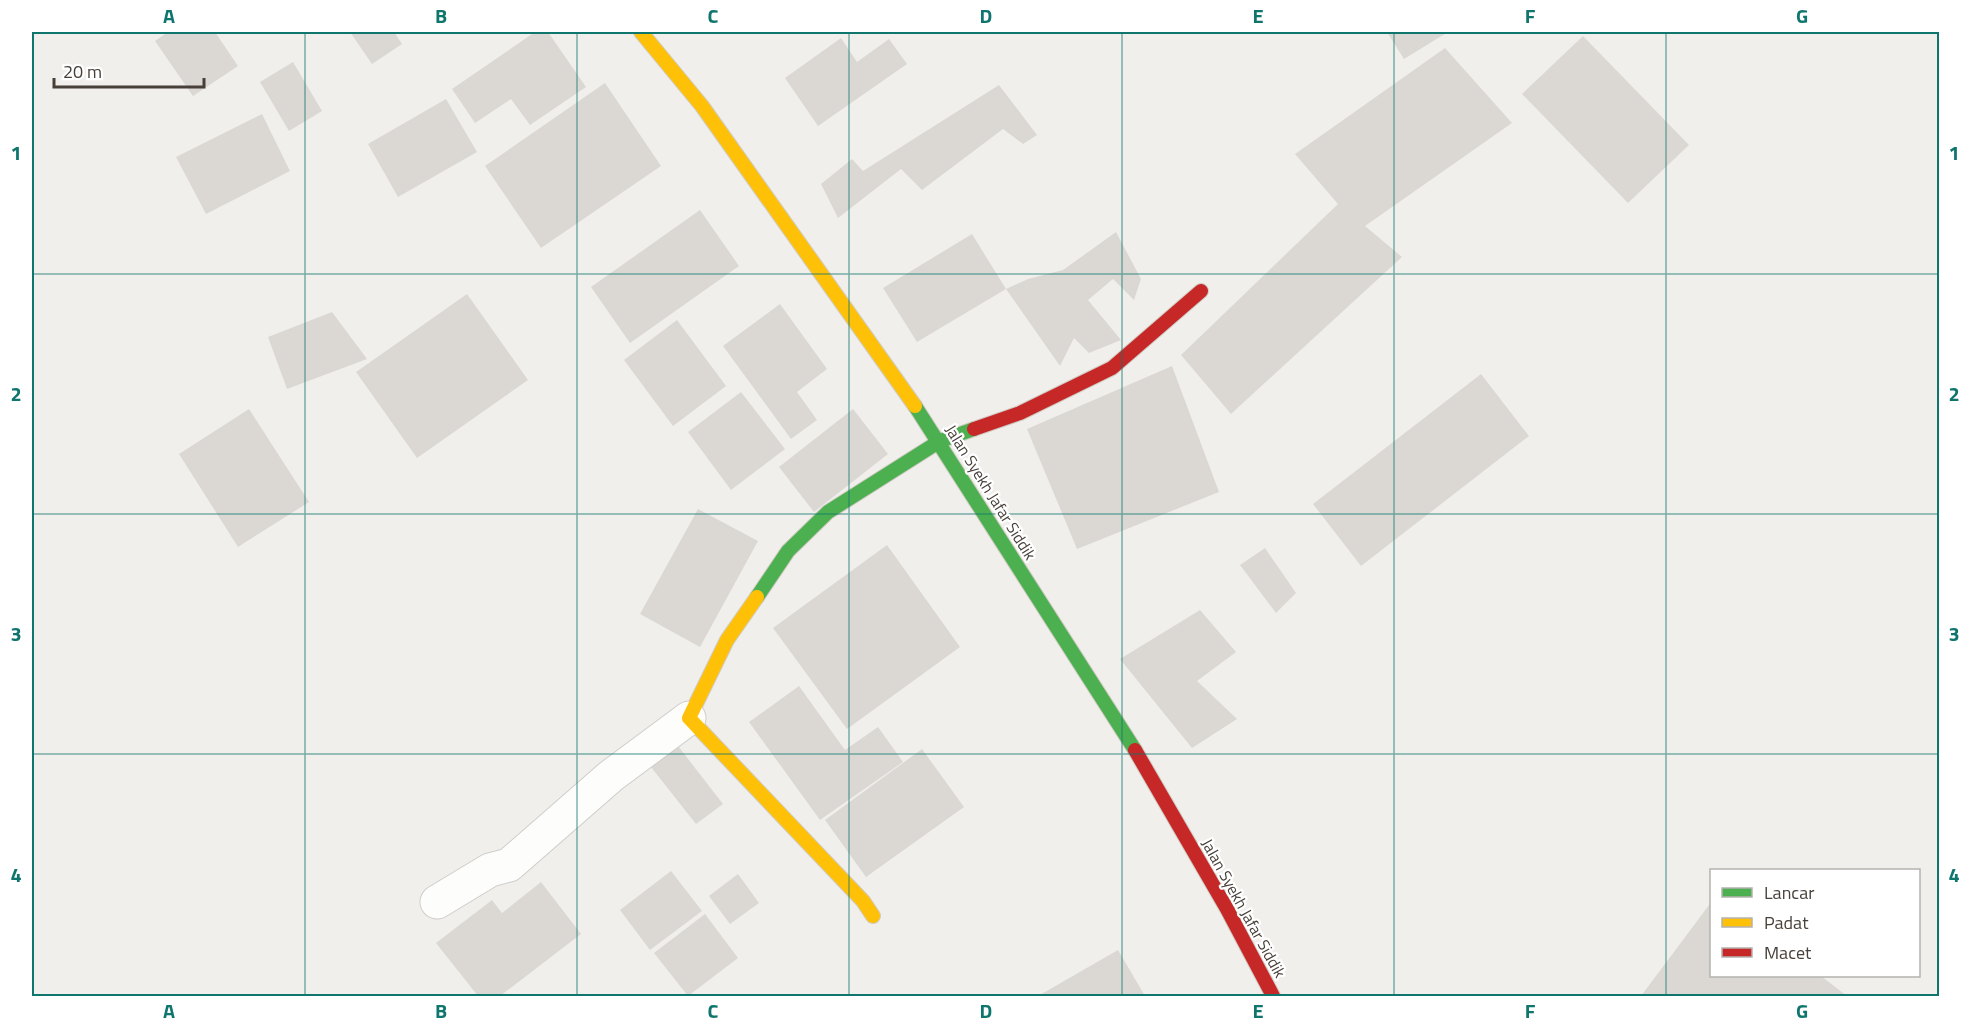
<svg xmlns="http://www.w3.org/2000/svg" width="1971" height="1028" viewBox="0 0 1971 1028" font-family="'Titillium Web',sans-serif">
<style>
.building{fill:#dbd8d4}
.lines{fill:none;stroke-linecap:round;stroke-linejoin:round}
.street-casing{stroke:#cfcdca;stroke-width:35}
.fast-casing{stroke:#d0cbc3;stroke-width:16}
.slow-casing{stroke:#d0cbc3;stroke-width:16}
.jam-casing{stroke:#d0cbc3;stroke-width:16}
.street{stroke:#fdfdfc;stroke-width:33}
.fast{stroke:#4caf50;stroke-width:14}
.slow{stroke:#ffc107;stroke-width:14}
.jam{stroke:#c62828;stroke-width:14}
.grid{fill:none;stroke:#0f766e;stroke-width:1.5;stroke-opacity:0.55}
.labels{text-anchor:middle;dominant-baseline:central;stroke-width:4.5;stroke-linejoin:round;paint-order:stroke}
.street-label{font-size:16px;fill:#473f38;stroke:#fff}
.neatline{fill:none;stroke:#0f766e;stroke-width:2}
.grid-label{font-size:20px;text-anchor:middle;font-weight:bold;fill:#0f766e}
</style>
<rect width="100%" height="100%" fill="#f1efec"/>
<g class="building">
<polygon points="168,32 215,32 238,66 193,96 155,41"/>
<polygon points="350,32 394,32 402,44 372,64"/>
<polygon points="535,32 548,32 586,87 530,125 511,99 475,123 452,89"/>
<polygon points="1387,32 1448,32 1404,59"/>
<polygon points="1583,36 1689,145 1628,203 1522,94"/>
<polygon points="841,38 857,62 889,39 907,64 818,126 785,78"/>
<polygon points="1445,48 1512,123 1365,226 1402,257 1231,414 1181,355 1338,204 1295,154"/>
<polygon points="293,62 322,111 289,131 260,82"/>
<polygon points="605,83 661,166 541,248 485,166"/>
<polygon points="999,85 1037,135 1023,144 1003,129 922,190 901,169 838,218 821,184 852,159 863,171"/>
<polygon points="446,99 477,152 398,197 368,144"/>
<polygon points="262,114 290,171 206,214 176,157"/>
<polygon points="700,210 739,266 630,343 591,287"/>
<polygon points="1116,232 1141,279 1134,300 1113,279 1088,300 1121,340 1089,353 1074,338 1060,366 1006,289 917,342 883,288 972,234 1006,289 1028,279 1063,270"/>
<polygon points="467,294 528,380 417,458 356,372"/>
<polygon points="780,304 827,369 797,392 817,420 791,439 723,346"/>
<polygon points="332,312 367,359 287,389 268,337"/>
<polygon points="677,320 726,386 673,426 624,360"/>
<polygon points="1172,366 1219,492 1077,549 1027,429"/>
<polygon points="1481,374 1529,436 1361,566 1313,504"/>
<polygon points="741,392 785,449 731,490 688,432"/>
<polygon points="249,409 309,502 238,547 179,454"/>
<polygon points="853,409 888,454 814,512 779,467"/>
<polygon points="698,509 758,541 700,647 640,614"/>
<polygon points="887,545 960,647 847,729 773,628"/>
<polygon points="1265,548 1296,593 1276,613 1240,565"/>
<polygon points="1200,610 1236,652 1197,681 1237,719 1192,748 1120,659"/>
<polygon points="799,686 845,750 878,727 903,762 820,820 749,722"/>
<polygon points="678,746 723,804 696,824 651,767"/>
<polygon points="922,749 964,807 866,877 825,820"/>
<polygon points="671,871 702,911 650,950 620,910"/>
<polygon points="738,874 759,903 730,924 709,896"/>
<polygon points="541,882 581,934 500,996 478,996 436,943 492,900 502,913"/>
<polygon points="1712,901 1712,976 1821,976 1847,996 1641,996"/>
<polygon points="705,914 738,958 688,996 654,953"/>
<polygon points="1118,950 1145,996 1038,996"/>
</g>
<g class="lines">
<g class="street-casing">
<polyline id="street" points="437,902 490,870 509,865 611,776 689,718"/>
</g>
<g class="fast-casing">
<g id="fast">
<polyline points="915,406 1135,750"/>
<polyline points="757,597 788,551 828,512 940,441 974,429"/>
</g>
</g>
<g class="slow-casing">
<g id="slow">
<polyline points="641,32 702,106 915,406"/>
<polyline points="757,597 727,640 689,718 863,901 873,916"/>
</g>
</g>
<g class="jam-casing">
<g id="jam">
<polyline points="974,429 1020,413 1112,368 1201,291"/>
<polyline points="1135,750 1227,909 1273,996"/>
</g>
</g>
<use href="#street" class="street"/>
<use href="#fast" class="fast"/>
<use href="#slow" class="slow"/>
<use href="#jam" class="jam"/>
</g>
<path class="grid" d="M 305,32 L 305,996M 577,32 L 577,996M 849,32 L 849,996M 1122,32 L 1122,996M 1394,32 L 1394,996M 1666,32 L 1666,996M 32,274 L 1940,274M 32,514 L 1940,514M 32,754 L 1940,754"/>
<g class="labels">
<g class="street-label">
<text transform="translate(991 492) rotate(58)">Jalan Syekh Jafar Siddik</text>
<text transform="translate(1244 908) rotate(61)">Jalan Syekh Jafar Siddik</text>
</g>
</g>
<rect width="1971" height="1028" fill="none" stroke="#ffffff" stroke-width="66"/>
<rect x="1710" y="869" width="210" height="108" fill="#ffffff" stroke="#b5b2af" stroke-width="1.5"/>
<rect x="1722" y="888" width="30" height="9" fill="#4caf50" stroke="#b5b2af" stroke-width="1.5"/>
<text x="1764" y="899" font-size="18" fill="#473f38">Lancar</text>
<rect x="1722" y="918" width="30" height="9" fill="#ffc107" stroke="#b5b2af" stroke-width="1.5"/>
<text x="1764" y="929" font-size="18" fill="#473f38">Padat</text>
<rect x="1722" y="948" width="30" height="9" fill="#c62828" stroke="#b5b2af" stroke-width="1.5"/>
<text x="1764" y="959" font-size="18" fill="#473f38">Macet</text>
<path d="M54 78v9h150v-9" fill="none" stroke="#473f38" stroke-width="3"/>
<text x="63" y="78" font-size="18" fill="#473f38" stroke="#ffffff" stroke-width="4.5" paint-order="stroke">20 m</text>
<rect x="33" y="33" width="1905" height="962" class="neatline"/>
<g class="grid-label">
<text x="169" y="23">A</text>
<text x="441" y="23">B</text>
<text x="713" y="23">C</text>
<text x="986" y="23">D</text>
<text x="1258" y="23">E</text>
<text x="1530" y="23">F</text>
<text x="1802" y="23">G</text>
<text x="16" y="160">1</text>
<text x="1954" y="160">1</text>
<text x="16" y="401">2</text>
<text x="1954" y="401">2</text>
<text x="16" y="641">3</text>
<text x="1954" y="641">3</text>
<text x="16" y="882">4</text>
<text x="1954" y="882">4</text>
<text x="169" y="1018">A</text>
<text x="441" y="1018">B</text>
<text x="713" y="1018">C</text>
<text x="986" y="1018">D</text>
<text x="1258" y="1018">E</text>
<text x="1530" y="1018">F</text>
<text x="1802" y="1018">G</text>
</g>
</svg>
